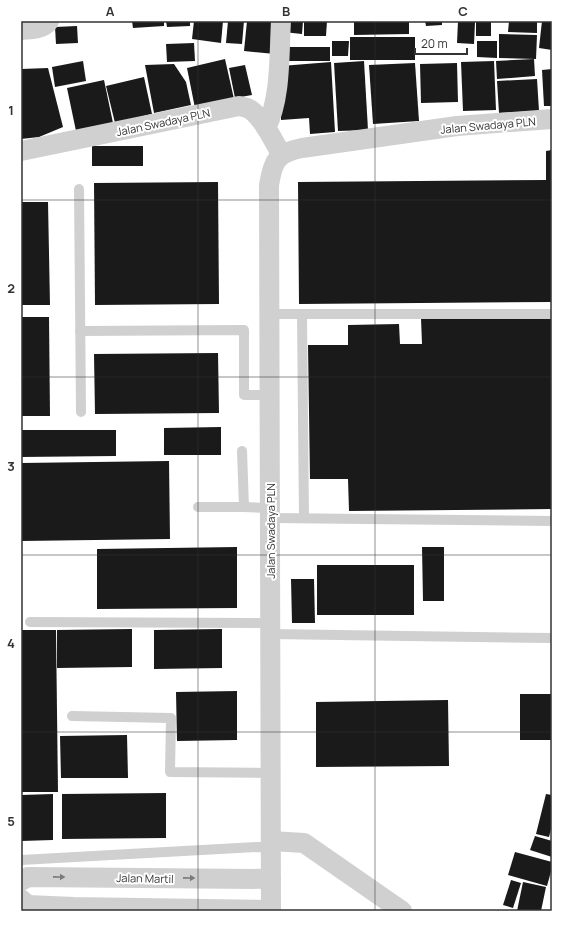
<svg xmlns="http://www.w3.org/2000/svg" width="573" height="932" viewBox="0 0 573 932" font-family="Manrope,sans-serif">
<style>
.building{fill:#1a1a1a}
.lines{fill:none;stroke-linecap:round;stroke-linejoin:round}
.service{stroke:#d0d0d0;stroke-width:10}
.minor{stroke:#d0d0d0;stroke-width:20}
.oneway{fill:#7a7a7a}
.grid{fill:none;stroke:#333;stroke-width:1;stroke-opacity:0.55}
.labels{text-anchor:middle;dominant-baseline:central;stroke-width:4;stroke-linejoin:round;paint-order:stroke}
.street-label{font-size:11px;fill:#333;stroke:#fff}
.neatline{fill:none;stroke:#333;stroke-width:1.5}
.grid-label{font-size:13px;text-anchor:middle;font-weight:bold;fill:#333}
</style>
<rect width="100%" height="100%" fill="#fff"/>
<g class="building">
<polygon points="132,21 164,21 164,26 133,28"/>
<polygon points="166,21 190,21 190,26 167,27"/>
<polygon points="194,21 223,21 221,43 192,39"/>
<polygon points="228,21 244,21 242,44 226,43"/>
<polygon points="247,21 278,21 275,54 244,51"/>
<polygon points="283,21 303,21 302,34 283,32"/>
<polygon points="304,21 327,21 326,36 304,36"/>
<polygon points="354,21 409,21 409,34 354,35"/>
<polygon points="425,21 442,21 442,25 426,26"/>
<polygon points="458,21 475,22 474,44 457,43"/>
<rect x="476" y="21" width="15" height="15"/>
<polygon points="509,21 537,21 537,33 508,32"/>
<polygon points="542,21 552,21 552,50 539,48"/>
<polygon points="77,26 78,43 56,44 55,27"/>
<polygon points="499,34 537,35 536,59 499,58"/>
<rect x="350" y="37" width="65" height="23"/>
<polygon points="332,41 349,41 348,56 332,56"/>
<polygon points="477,41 497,41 497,58 477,57"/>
<polygon points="194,43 195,61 167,62 166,44"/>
<rect x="288" y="47" width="42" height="14"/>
<polygon points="225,59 234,99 195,108 187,68"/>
<polygon points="534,59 535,76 497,79 496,61"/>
<polygon points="83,61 86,81 55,87 52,67"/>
<polygon points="364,61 368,130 338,131 334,63"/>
<polygon points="494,61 496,110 463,111 461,62"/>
<polygon points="331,62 335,132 310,134 309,118 281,120 281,66"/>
<polygon points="415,63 419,121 373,124 369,65"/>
<polygon points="457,63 458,102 421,103 420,64"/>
<polygon points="174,64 186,82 191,105 154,113 145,65"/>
<polygon points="245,65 252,95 235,98 229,68"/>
<polygon points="48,68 63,127 39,137 21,139 21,69"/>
<polygon points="552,69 552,106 544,106 542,70"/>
<polygon points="144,77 152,114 115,123 106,86"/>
<polygon points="537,79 539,111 499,113 497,81"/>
<polygon points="104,80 113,123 76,131 67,88"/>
<rect x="92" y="146" width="51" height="20"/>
<polygon points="552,150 552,302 299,304 298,182 546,180 546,151"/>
<polygon points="218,182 219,304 95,305 94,183"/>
<polygon points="21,202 48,202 50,305 21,305"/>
<polygon points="21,317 49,317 50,416 21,416"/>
<polygon points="552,317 552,509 349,511 348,479 310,479 308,345 348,345 348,325 399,324 400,344 422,344 421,318"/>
<polygon points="218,353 219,413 95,414 94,354"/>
<polygon points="221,427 221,455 164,455 164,428"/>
<polygon points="21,430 116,430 116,456 21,457"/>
<polygon points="169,461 170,539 21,541 21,463"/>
<polygon points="237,547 237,608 97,609 97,549"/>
<polygon points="422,547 444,547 444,601 423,601"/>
<rect x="317" y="565" width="97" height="50"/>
<polygon points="291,579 314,579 315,623 292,623"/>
<polygon points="132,629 132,667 57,668 57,630"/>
<polygon points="222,629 222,668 154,669 154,630"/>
<polygon points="21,630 56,630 58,792 21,792"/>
<polygon points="237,691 237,740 177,741 176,692"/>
<rect x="520" y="694" width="32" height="46"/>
<polygon points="448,700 449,766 316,767 316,702"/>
<polygon points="127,735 128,778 61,778 60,736"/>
<polygon points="166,793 166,838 62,839 62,794"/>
<polygon points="53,794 53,840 21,841 21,795"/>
<polygon points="546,794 552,795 552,825 549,837 536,834"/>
<polygon points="535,836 552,841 552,857 530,850"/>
<polygon points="515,852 552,862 552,868 547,886 508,875"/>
<polygon points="511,880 521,883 513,908 503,905"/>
<polygon points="523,882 546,887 541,911 517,911"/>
</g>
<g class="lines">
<g class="service">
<polyline points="79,189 81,412"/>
<polyline points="269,314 552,314"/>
<polyline points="302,314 304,518"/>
<polyline points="80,331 244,330 244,395 269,395"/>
<polyline points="198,507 244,507 242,451"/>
<polyline points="244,507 270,508"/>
<polyline points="270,518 552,521"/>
<polyline points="30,622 270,623"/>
<polyline points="270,634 552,638"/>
<polyline points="72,716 171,718 170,772 271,773"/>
<polyline points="21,860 258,847 271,848"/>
</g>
<g class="minor">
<path d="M 21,30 C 31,29 42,30 49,21"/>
<path d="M 266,128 C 281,99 279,55 281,21"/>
<path d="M 21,151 L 239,106 C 243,107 247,107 251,110 C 264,120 273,140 281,154"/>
<polyline points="271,841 304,843 402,911"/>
<polyline points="21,881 28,877 271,879"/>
<polyline points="21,899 28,905 74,907 271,910"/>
<path d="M 271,911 L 269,185 C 273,160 277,153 302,148 L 457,126 L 552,119"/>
</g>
</g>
<defs><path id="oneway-solid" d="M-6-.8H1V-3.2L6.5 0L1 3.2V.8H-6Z"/></defs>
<g class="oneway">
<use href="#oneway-solid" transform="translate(59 877) rotate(1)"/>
<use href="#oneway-solid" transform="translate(189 878) rotate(1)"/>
</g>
<path class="grid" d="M 198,21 L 198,911M 375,21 L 375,911M 21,200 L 552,200M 21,377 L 552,377M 21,555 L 552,555M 21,732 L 552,732"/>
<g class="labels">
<g class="street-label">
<text transform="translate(163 122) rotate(-12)">Jalan Swadaya PLN</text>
<text transform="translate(488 125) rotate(-5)">Jalan Swadaya PLN</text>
<text transform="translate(270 531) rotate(-90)">Jalan Swadaya PLN</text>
<text transform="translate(145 878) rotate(1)">Jalan Martil</text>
</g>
</g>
<rect width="573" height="932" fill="none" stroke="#ffffff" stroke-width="44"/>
<path d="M415 48v6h52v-6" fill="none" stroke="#333333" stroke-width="2"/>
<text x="421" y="48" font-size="12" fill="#333333" stroke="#ffffff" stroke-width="3" paint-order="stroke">20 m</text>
<rect x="22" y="22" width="529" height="888" class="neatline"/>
<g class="grid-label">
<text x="110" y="16">A</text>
<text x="286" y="16">B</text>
<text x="463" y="16">C</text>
<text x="11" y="115">1</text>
<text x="11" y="293">2</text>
<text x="11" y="471">3</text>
<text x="11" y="648">4</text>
<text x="11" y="826">5</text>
</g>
</svg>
